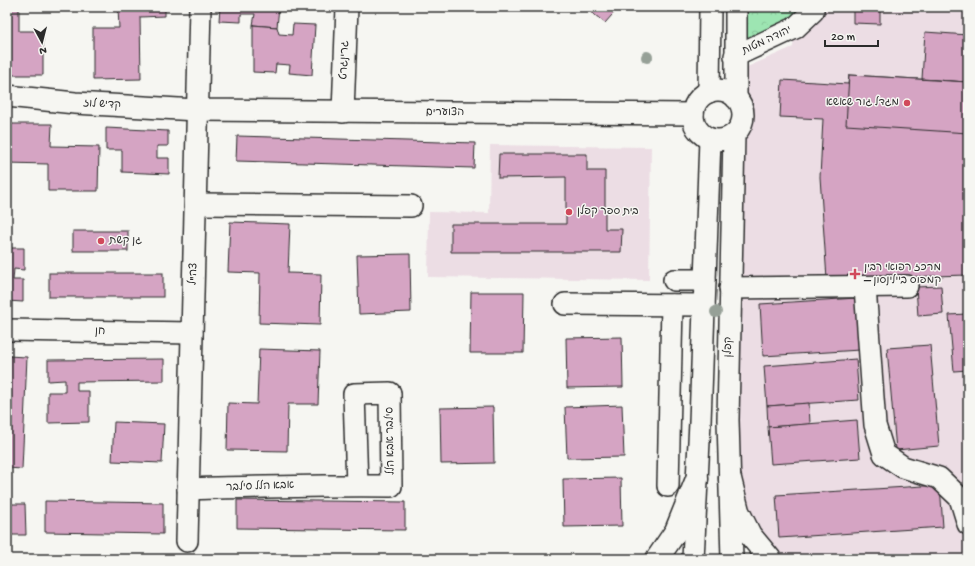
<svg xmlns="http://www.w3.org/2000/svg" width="975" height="566" viewBox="0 0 975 566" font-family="'Gochi Hand','Playpen Sans Hebrew',sans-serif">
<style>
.built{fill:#ecdde4}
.forest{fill:url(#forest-crowns);stroke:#64886e}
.building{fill:#d5a4c3;stroke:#2b2b2b}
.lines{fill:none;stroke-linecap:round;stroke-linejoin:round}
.minor-casing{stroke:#2b2b2b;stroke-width:24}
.major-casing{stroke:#2b2b2b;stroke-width:25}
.minor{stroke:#f6f6f2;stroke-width:21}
.major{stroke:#f6f6f2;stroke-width:22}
.tree{fill:#96a097}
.poi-dot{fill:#d1495b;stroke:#f6f6f2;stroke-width:1.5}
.labels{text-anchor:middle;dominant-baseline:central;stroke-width:3;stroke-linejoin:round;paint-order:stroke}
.street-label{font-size:11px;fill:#2b2b2b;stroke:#f6f6f2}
.poi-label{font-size:11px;fill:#2b2b2b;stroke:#f6f6f2;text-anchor:start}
</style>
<defs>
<pattern id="forest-crowns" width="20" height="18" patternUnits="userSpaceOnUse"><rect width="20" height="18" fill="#9de5b2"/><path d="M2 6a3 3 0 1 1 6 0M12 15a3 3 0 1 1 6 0" fill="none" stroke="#87c599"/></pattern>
</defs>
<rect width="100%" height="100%" fill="#f6f6f2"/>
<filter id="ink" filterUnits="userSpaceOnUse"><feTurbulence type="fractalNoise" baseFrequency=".025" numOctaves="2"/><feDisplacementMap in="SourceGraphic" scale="8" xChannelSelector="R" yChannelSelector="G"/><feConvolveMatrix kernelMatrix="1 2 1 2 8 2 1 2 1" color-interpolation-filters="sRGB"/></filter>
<g filter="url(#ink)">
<g class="built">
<polygon points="796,7 968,7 968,559 782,559 765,544 753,520 738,480 747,67 793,47"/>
<polygon points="490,145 651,147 649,280 428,277 429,212 489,213"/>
</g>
<polygon class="forest" points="736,7 796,7 795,28 735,56"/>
<g class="building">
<polygon points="7,7 19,7 19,31 43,31 43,75 7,75"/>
<polygon points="118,7 165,7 165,16 140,17 141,79 93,80 93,28 119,28"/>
<polygon points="220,7 279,7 277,27 253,25 255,14 241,14 241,22 219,21"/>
<polygon points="593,7 619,7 605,23 590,11"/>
<polygon points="835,7 880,7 880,24 853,23 853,10 835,9"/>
<polygon points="293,24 315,25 312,75 289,73 290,65 276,64 275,73 253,72 253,25 277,27 279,34 292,35"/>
<polygon points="925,32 968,35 966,82 922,79"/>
<polygon points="849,75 968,82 968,275 827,279 820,177 823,119 780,117 782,80 848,84"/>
<polygon points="849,75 968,82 968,133 846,125"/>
<polygon points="7,124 52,124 51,146 99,147 98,191 48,191 48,164 7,163"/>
<polygon points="106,128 168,131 168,146 157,146 157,158 169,158 169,174 122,172 122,150 106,150"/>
<polygon points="237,136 475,143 474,168 236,161"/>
<polygon points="499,154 587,154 587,171 605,171 605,229 622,229 621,252 451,252 451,224 566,224 566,177 498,178"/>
<polygon points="230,222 290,224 288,273 321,274 320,325 259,323 260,273 228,272"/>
<rect x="73" y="231" width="55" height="20"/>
<polygon points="7,248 24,248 24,270 14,269 13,280 23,280 23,302 7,301"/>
<polygon points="410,254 411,312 359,314 357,255"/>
<rect x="49" y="273" width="114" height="24"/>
<polygon points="941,286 943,314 918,316 916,287"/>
<polygon points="471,292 524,292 523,353 470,353"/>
<polygon points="857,298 860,350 763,356 760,304"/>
<polygon points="966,314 968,337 968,370 954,371 949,315"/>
<polygon points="622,337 623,387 567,388 566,338"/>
<polygon points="930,345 939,446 896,450 887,348"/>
<polygon points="259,349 320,351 318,404 288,404 287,451 227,450 228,403 257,404"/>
<polygon points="7,356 27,357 22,469 7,468"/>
<polygon points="164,359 164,381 77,382 77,391 89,391 89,422 48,423 48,392 65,392 65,380 48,381 48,360"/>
<polygon points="856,359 859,400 767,406 764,366"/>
<polygon points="809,403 810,424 768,427 767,406"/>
<polygon points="622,405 624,457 567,458 565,407"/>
<polygon points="493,407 494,463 441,464 440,408"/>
<polygon points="968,413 968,438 967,438 965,414"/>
<polygon points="857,420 860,458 771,464 768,427"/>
<polygon points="114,422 164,424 162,463 112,461"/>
<polygon points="621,478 622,526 564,527 563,479"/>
<polygon points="940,485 943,527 779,538 776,495"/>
<polygon points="237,500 405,502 405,530 237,528"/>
<polygon points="45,501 163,503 163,534 45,532"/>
<polygon points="7,504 25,504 26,535 7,535"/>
</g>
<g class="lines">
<g class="minor-casing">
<g id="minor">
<polyline points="735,56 795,28 813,11 813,7"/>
<circle cx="718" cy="115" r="25"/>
<polyline points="709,92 710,7"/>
<polyline points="7,96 75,103 196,110 693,114"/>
<polyline points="736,98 736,7"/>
<polyline points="343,112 347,7"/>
<polyline points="196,204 411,206"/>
<polyline points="674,280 705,280"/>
<polyline points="865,287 875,425 884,454 903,467 939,478 960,498 968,524"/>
<polyline points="730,288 907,286"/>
<polyline points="565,304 704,305"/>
<polyline points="7,330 192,333"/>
<polyline points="668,486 672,305"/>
<path d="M 188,489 C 256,487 324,485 391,486 L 390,393 L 354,394 L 357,486"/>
<path d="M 187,541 C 193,363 194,185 200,7"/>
<polyline points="693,559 700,422 710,139"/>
<polyline points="732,559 728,420 734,135"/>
</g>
</g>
<g class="major-casing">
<g id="major">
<polyline points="730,479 738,511 750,535 770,559"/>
<polyline points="657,559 676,531 697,479"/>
</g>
</g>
<use href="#minor" class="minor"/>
<use href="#major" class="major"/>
</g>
<g class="tree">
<circle cx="647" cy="57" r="6"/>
<circle cx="716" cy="312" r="6"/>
</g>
</g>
<g class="poi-dot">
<circle cx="907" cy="103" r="4"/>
<circle cx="569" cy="212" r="4"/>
<circle cx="101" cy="241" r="4"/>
<path d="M853 268h4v4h4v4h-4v4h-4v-4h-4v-4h4z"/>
</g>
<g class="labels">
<g class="street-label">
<text transform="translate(767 41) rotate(-25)">יהודה מטות</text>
<text transform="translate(345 60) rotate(-88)">גרינגרט</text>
<text transform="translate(102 105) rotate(3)">קדיש לוז</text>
<text x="445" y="113">הצוערים</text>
<text transform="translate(194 274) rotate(-88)">צה"ל</text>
<text transform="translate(100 332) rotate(1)">חן</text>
<text transform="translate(729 347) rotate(-89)">קפלן</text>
<text transform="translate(391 441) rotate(-91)">סילבר אבא הלל</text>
<text transform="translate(260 487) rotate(-2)">אבא הלל סילבר</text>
</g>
<g class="poi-label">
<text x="899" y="103" text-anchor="end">מגדל גור שאשא</text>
<text x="577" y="212">בית ספר קפלן</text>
<text x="109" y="241">גן קשת</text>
<text x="864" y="268">מרכז רפואי רבין<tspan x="864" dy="13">– קמפוס ביילינסון</tspan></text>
</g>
</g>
<rect width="975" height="566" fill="none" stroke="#f6f6f2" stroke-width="24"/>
<rect x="12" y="12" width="951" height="542" fill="none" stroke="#2b2b2b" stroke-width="1.5" filter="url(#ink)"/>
<g transform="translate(42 42) rotate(173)" stroke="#f6f6f2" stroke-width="3" paint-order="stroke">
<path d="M0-3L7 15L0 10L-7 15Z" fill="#2b2b2b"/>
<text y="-6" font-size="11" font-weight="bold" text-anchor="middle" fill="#2b2b2b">N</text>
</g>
<path d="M825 40v6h53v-6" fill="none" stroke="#2b2b2b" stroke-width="2"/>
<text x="831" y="40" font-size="12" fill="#2b2b2b" stroke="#f6f6f2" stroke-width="3" paint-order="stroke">20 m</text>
</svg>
